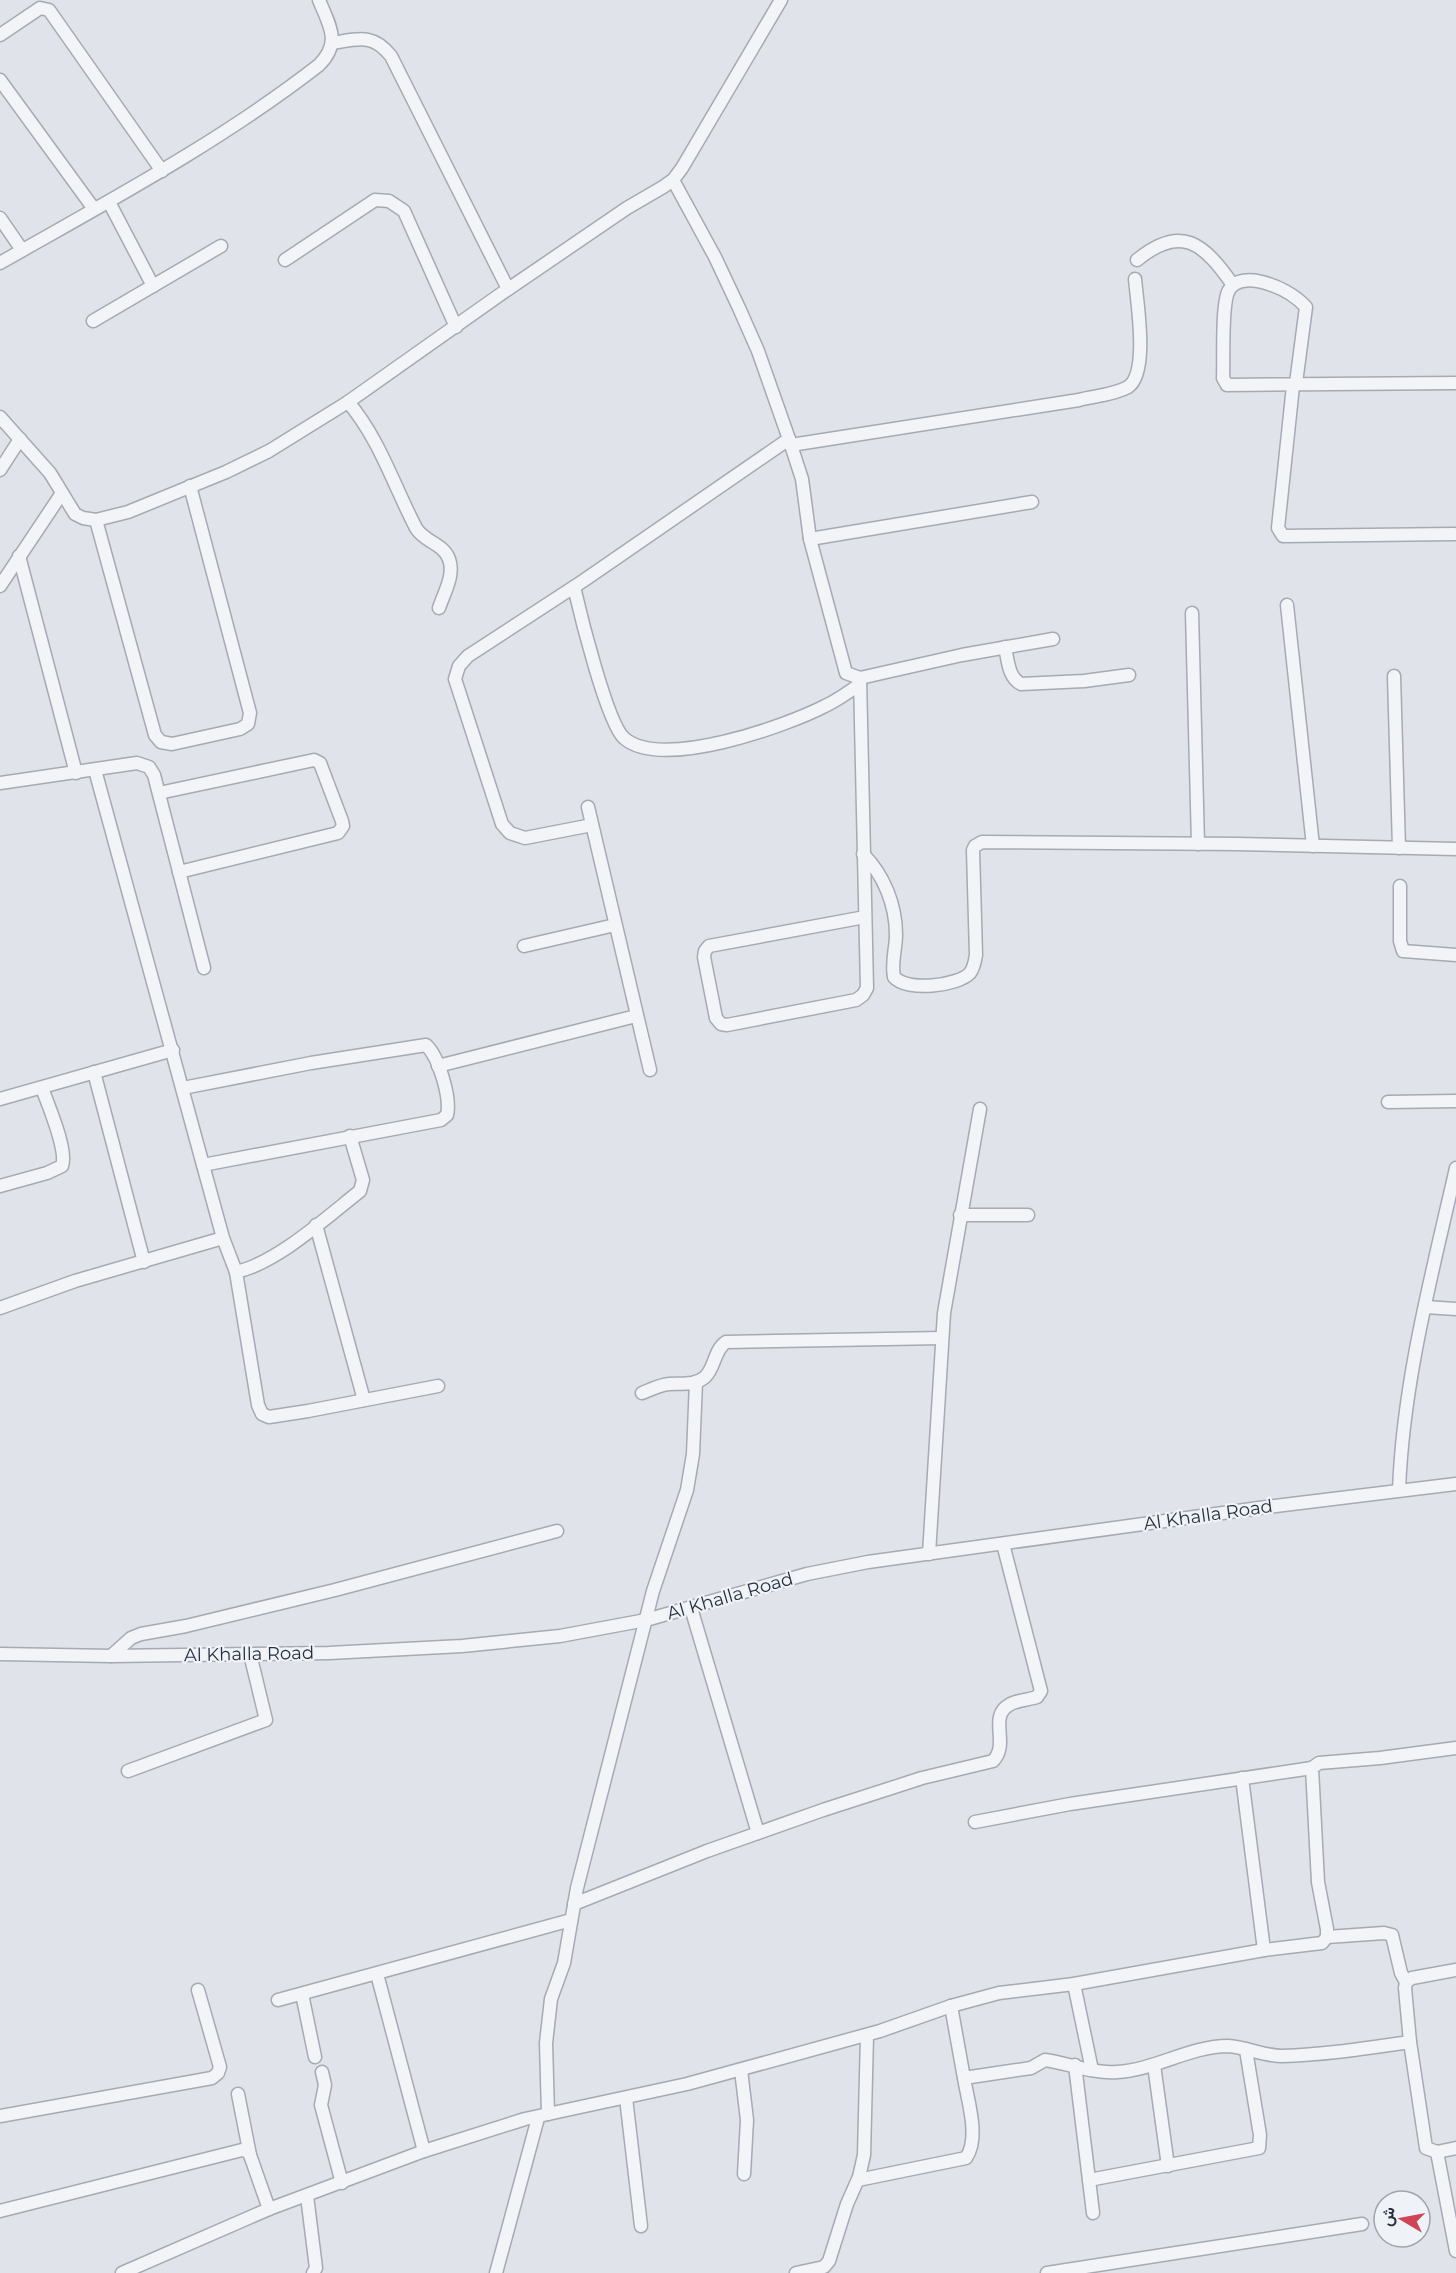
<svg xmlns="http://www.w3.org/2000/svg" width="1456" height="2273" viewBox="0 0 1456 2273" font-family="Montserrat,Vazirmatn,sans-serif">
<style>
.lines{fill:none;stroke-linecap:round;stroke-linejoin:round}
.minor-casing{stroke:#a5aab3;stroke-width:15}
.minor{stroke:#f2f4f7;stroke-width:12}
.labels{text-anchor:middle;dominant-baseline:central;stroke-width:4.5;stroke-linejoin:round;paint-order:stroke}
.street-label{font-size:18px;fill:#283040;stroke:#eff2f6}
</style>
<rect width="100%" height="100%" fill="#e0e3e9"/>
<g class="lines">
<g class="minor-casing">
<g id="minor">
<polyline points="0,35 40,8 49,10 162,171"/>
<path d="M 332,43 C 358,39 373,33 391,56 L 508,289"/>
<polyline points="0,80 94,209"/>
<polyline points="673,180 715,257 739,308 758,351 789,439 802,479 810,539 846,673 860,678 962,655 1053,639"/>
<polyline points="109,202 153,286"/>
<polyline points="0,218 22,250"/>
<polyline points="285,260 375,200 389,201 404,211 456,327"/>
<path d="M 1137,260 C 1182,223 1204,244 1233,285"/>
<path d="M 0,263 C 109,201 220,142 319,65 C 342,42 329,25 319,0"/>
<polyline points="93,321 221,246"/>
<path d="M 1296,383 L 1306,307 C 1295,295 1278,286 1262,282 C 1251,279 1235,279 1229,290 C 1221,303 1224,361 1223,378 L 1227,385 L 1456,383"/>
<polyline points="1293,386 1278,528 1283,536 1454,534"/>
<path d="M 348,402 C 379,438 394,486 416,528 C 424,542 443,543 449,559 C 455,575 444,593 439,608"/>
<polyline points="0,417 50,473 75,514 83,518 96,520 128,512 226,472 269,451 348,402 498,296 627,208 663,187 673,180 682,168 781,0"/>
<path d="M 791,445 L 1079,400 C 1094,396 1114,395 1128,387 C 1149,373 1137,303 1135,279"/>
<polyline points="0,470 20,439"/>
<polyline points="96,520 155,735 161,742 172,744 240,729 248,724 250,713 190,486"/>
<polyline points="810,539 1032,502"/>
<polyline points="19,556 76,773"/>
<polyline points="0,586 62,493"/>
<path d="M 574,587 C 580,613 607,723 624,738 C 661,771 786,726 825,706 C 838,700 849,692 860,684"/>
<polyline points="1287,605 1313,846"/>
<polyline points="1192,613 1198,844"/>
<path d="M 1005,647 C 1008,660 1008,677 1021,684 L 1084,681 L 1129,675"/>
<polyline points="1394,676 1399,848"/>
<polyline points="860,678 867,988 863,995 856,1000 727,1025 721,1024 716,1018 704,957 705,951 709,946 865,917"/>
<path d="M 95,770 L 203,1165 L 223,1238 L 236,1272 C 277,1263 327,1217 360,1191 L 363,1180 L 350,1136"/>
<polyline points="0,783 137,763 149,767 154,775 204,968"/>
<polyline points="159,793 314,760 320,763 342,821 343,826 338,833 179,872"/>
<polyline points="588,807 650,1070"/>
<polyline points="592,825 525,838 510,833 502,824 455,679 459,666 468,656 583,581 789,439"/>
<path d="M 863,854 C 884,875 896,905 896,935 C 896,948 891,963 894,977 C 907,992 958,986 970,973 C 974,968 975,961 976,955 L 973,850 L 975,846 L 982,842 L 1237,844 L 1456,849"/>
<polyline points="1400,886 1400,941 1403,951 1456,955"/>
<polyline points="524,946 615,925"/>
<polyline points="438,1066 636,1016"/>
<polyline points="94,1072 144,1262"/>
<path d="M 183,1088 L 311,1063 L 426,1045 C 439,1057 451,1098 447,1115 L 441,1120 L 203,1165"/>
<polyline points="0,1099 173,1050"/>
<polyline points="1388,1102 1456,1101"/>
<path d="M 0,1186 L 47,1173 L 62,1166 C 68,1150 48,1105 42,1088"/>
<polyline points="960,1215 1028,1215"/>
<polyline points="316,1225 364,1400"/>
<polyline points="236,1272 258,1405 262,1414 269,1417 308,1411 438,1386"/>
<polyline points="1425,1307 1456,1309"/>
<polyline points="0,1308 75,1281 223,1238"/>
<path d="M 642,1393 C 650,1390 659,1385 669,1384 C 680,1383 695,1386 705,1377 C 715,1368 714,1350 726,1342 L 942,1338"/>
<path d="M 1399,1490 C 1403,1382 1432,1274 1456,1168"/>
<polyline points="929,1554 944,1313 980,1109"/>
<polyline points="691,1608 758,1833"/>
<polyline points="0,1654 111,1656 329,1653 462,1646 560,1636 646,1620 807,1574 868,1562 1259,1508 1456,1484"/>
<polyline points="111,1656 131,1638 141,1634 186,1626 335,1590 557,1531"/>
<polyline points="128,1771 266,1720 250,1654"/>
<polyline points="1242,1778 1264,1950"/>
<polyline points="975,1822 1070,1804 1312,1768"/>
<path d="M 574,1904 L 707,1851 L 823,1810 L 922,1778 L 993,1761 C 1010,1744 988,1717 1009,1705 C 1016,1700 1028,1700 1037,1697 L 1041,1691 L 1003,1544"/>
<polyline points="1327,1937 1384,1933 1392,1935 1401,1973 1406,1982"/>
<polyline points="1456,1970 1412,1978 1406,1982 1405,1988 1410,2042 1426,2148 1437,2152 1456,2148"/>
<polyline points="377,1974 424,2151"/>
<polyline points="1074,1984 1092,2070"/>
<polyline points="302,1994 315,2057"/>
<polyline points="278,2000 571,1920"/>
<path d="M 951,2006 L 964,2078 L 1031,2068 L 1045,2060 C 1068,2063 1093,2074 1117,2072 C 1155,2070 1190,2046 1228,2046 C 1246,2047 1264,2056 1282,2056 C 1325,2055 1368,2048 1410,2042"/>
<polyline points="1075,2065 1093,2213"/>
<polyline points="1154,2065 1168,2166"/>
<polyline points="741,2070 747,2120 744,2174"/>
<polyline points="322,2072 325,2085 321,2105 342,2183"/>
<polyline points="238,2094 250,2155"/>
<polyline points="626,2098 641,2226"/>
<polyline points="548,2114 687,2084 880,2031 951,2006 999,1993 1074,1984 1264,1950 1322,1943 1327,1937 1327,1929 1318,1882 1312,1768 1319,1763 1380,1758 1456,1748"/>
<polyline points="0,2116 212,2078 218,2073 220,2067 198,1990"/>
<polyline points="1437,2152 1456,2251"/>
<path d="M 858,2180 L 966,2158 C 980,2138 968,2102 964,2078"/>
<polyline points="1089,2180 1259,2148 1260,2135 1246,2050"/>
<polyline points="307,2196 316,2268 313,2273"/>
<polyline points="0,2211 242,2150 247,2151 250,2155 269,2209"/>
<polyline points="122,2273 269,2209 424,2151 525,2119 548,2114 546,2043 551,1999 564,1963 577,1888 653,1591 687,1490 693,1454 696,1382"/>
<polyline points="496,2273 538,2118"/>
<polyline points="796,2273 824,2267 829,2261 847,2204 859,2177 864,2155 867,2035"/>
<polyline points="1047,2273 1362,2224"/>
</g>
</g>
<use href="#minor" class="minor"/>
</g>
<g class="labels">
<g class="street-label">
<text transform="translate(1208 1515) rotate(-8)">Al Khalla Road</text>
<text transform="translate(730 1596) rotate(-16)">Al Khalla Road</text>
<text transform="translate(249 1654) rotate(-1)">Al Khalla Road</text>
</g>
</g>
<g transform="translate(1402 2219) rotate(280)"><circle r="28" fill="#eff2f6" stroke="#9fa4ad" stroke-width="1.5"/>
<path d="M0-4.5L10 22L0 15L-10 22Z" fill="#ce4557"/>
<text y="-9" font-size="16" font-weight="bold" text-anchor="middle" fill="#283040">ش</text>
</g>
</svg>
